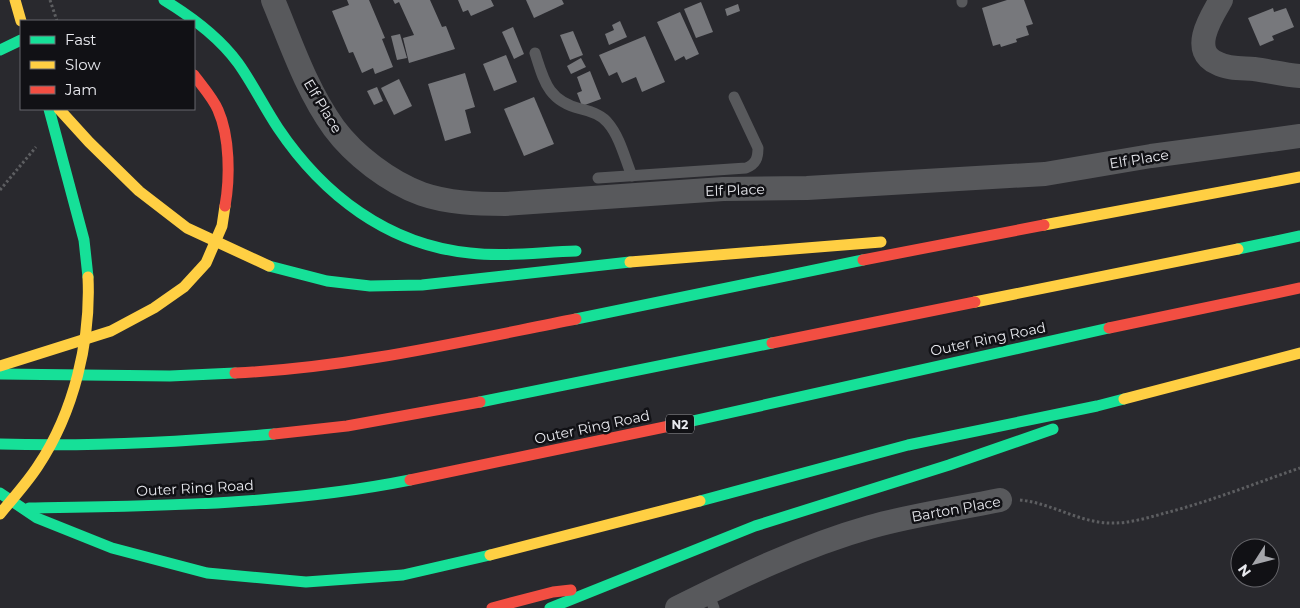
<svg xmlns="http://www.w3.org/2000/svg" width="1300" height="608" viewBox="0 0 1300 608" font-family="Montserrat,sans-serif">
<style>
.building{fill:#77787c}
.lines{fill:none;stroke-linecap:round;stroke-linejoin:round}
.path{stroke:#5d5e61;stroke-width:3;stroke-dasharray:2.5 2.5;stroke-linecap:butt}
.lane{stroke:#58595c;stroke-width:11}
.street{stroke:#58595c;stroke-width:24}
.fast{stroke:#16e098;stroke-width:11}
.slow{stroke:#ffcf43;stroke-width:11}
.jam{stroke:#f24e42;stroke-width:11}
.labels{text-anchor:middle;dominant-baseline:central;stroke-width:5;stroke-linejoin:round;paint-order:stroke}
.shield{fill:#111115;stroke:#a8a8ad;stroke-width:1}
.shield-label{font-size:12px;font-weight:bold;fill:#e8e9ee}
.street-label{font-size:14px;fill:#e8e9ee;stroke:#111115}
</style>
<rect width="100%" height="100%" fill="#29292e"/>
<g class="building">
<polygon points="347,0 369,0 385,38 382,39 393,67 375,74 373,68 362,73 353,52 349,53 332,11 349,5"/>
<polygon points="393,0 430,0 442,27 446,26 455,49 409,63 403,38 414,35 399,2 395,4"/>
<polygon points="458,0 491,0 494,6 471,16 468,10 463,12"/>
<polygon points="526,0 562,0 564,4 534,18"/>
<polygon points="1007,0 1024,0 1033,24 1026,26 1029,35 1016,39 1017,42 1001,47 1000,44 993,46 982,8"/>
<polygon points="701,2 713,32 696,38 684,9"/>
<polygon points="738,4 740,11 727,16 725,9"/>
<polygon points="1273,8 1274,12 1286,8 1294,27 1272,36 1274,40 1260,46 1248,18"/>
<polygon points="680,12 699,54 686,60 684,56 675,61 657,22"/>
<polygon points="620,21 627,37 609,45 605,34 614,30 612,25"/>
<polygon points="513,27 524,54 514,59 502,32"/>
<polygon points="573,31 583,55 570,60 560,35"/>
<polygon points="400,34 407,58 397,60 391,36"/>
<polygon points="645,36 665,82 642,92 636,77 622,83 617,72 609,76 599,55"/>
<polygon points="506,55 517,82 494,91 483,64"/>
<polygon points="581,58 586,67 571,74 567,66"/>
<polygon points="590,71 601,99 582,106 577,93 582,91 577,77"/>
<polygon points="465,73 475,107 465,110 471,133 445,141 428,84"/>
<polygon points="399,79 412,106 394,115 381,88"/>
<polygon points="377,87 383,101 374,105 367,91"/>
<polygon points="534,97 554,144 524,156 504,109"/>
</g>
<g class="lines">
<g class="path">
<polyline points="50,0 57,21"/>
<polyline points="0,190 36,147"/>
<path d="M 1020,500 C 1051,503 1078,522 1109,523 C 1129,524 1150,517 1169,512 C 1214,500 1256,483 1300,468"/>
</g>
<g class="lane">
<polyline points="962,0 962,2"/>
<path d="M 535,53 C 544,81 548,101 581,109 C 590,111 602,115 608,123 C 620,137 625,159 632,176"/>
<path d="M 598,178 L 746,168 C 756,164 758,158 758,148 L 734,97"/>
<polyline points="708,593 714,608"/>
</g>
<g class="street">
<path d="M 273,0 C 291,43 306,89 334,128 C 354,155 389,182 422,194 C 448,203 477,204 505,204 L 723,189 L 807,188 L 1045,174 L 1151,156 L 1300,136"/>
<path d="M 1221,0 C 1211,17 1189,51 1217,63 C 1228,69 1242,68 1254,69 C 1270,71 1284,75 1300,76"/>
<path d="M 677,608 C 739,577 803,546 870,527 C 912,515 956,509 1000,500"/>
</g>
<g class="fast">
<path d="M 164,0 C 192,17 219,37 238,63 C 253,84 264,107 278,128 C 323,195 388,245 470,253 C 505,257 541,252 576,251"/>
<polyline points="0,50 21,40"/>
<polyline points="49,109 84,240 88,277"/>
<polyline points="1238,249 1300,236"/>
<polyline points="269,266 327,281 370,286 422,285 630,262"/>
<polyline points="576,319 863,260"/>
<polyline points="0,374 170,376 235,373"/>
<polyline points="480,402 772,343"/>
<polyline points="679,424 1109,328"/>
<path d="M 0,444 C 91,447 183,442 274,434"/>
<polyline points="0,493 37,518 112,548 207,573 306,582 403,575 490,555"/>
<polyline points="700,501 908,445 1097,406 1124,399"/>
<path d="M 29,508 C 156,506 285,505 410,480"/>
<polyline points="550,608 755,526 949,465 1053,429"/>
</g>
<g class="slow">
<polyline points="15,0 21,21"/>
<polyline points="59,109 89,142 139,191 187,228 269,266"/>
<polyline points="1044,225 1300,177"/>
<polyline points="630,262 881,242"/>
<polyline points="975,302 1238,249"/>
<polyline points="0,366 111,331 154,308 184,287 206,263 222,226 225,206"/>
<polyline points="1124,399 1300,353"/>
<path d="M 0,514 C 13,498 27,483 38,466 C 74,412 91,341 88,277"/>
<polyline points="490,555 700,501"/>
</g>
<g class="jam">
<path d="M 194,75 C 202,86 213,98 218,110 C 230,137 230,178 225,206"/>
<polyline points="863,260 1044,225"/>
<polyline points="1109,328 1300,288"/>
<polyline points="772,343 975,302"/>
<path d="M 235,373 C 349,368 464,341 576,319"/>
<polyline points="274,434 347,426 480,402"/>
<polyline points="410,480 679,424"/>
<polyline points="492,608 553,592 571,590"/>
</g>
</g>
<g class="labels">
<rect class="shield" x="666" y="414.5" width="28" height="19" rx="4"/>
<g class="shield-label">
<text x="680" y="424">N2</text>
</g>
<g class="street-label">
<text transform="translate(323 106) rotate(59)">Elf Place</text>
<text transform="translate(1139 159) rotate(-9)">Elf Place</text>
<text transform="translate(735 190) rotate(-2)">Elf Place</text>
<text transform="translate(988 339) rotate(-12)">Outer Ring Road</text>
<text transform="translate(592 427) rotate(-12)">Outer Ring Road</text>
<text transform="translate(195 488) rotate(-3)">Outer Ring Road</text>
<text transform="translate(956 509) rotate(-10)">Barton Place</text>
</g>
</g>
<rect x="20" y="20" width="175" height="90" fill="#111115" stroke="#67676c"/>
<rect x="30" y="36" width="25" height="8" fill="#16e098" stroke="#67676c"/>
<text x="65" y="45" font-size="15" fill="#e8e9ee">Fast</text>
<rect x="30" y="61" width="25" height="8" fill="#ffcf43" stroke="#67676c"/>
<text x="65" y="70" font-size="15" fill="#e8e9ee">Slow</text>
<rect x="30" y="86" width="25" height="8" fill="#f24e42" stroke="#67676c"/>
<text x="65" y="95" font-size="15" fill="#e8e9ee">Jam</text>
<g transform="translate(1255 563) rotate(234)"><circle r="24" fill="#111115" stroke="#67676c"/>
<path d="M0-4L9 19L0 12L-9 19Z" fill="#a5a6ab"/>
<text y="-8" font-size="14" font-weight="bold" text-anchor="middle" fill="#e8e9ee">N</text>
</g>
</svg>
